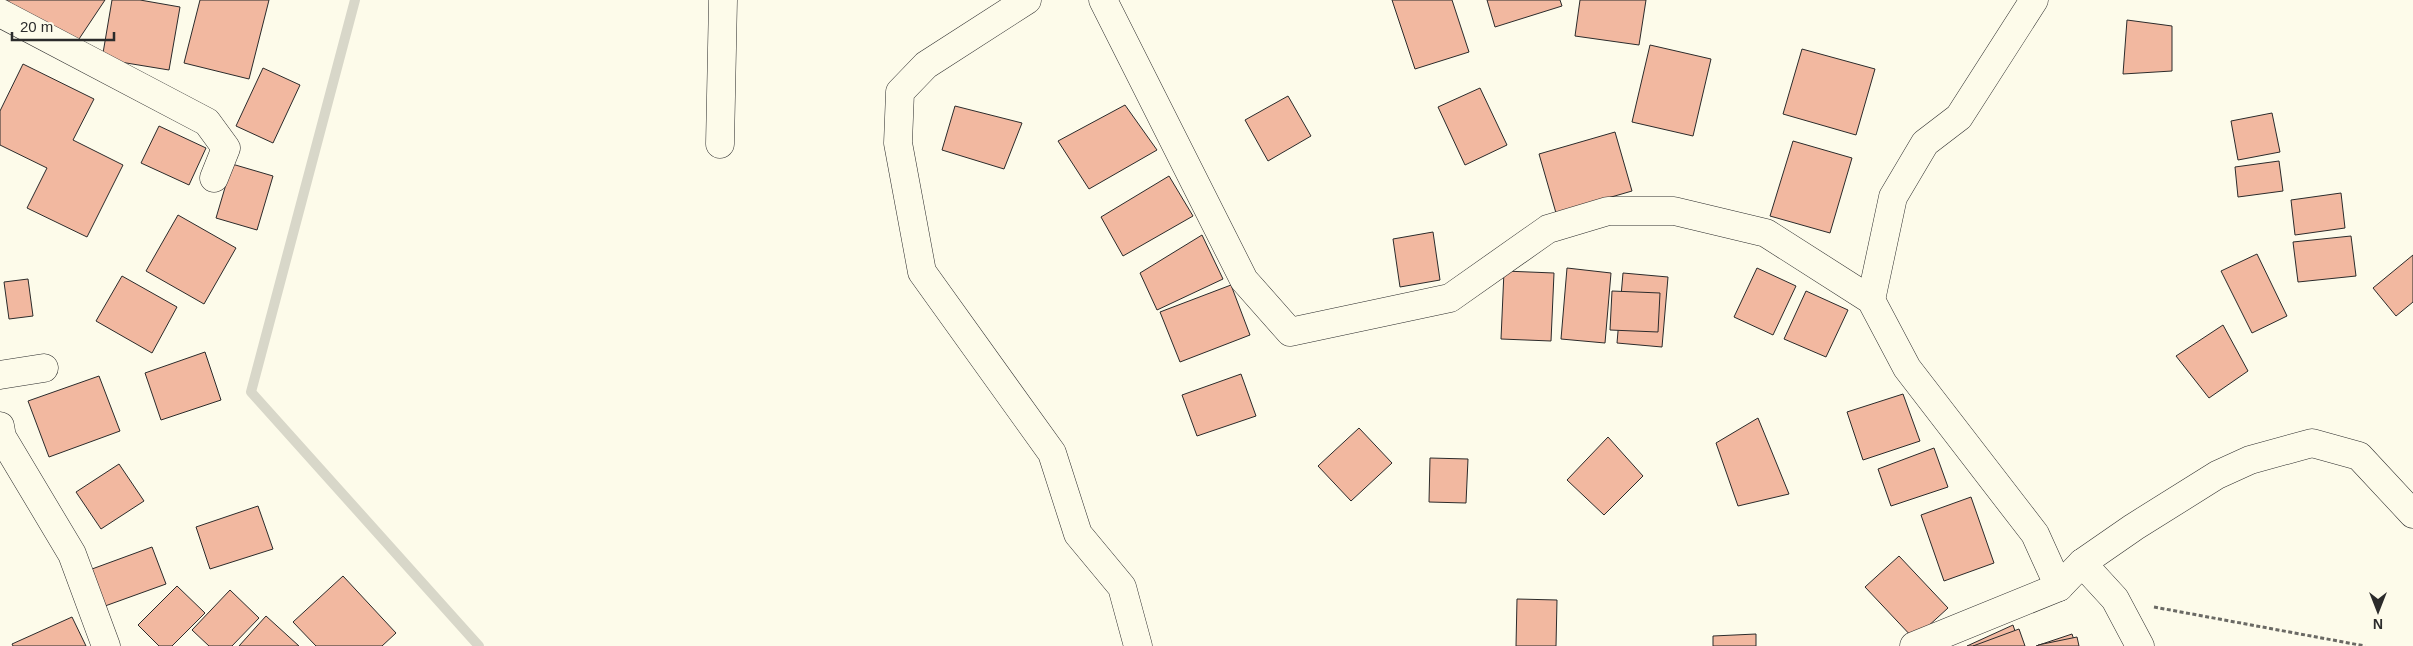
<svg xmlns="http://www.w3.org/2000/svg" width="2413" height="646" viewBox="0 0 2413 646" font-family="Arial,sans-serif">
<style>
.lines{fill:none;stroke-linecap:round;stroke-linejoin:round}
.stream{stroke:#d8d7c9;stroke-width:10}
.building{fill:#f2b8a0;stroke:#2b2b2b}
.minor-casing{stroke:#2b2b2b;stroke-width:29}
.path{stroke:#6a6964;stroke-width:3;stroke-dasharray:4 2.5;stroke-linecap:butt}
.minor{stroke:#fdfbea;stroke-width:28}
</style>
<rect width="100%" height="100%" fill="#fdfbea"/>
<g class="lines">
<polyline class="stream" points="355,0 251,392 479,646"/>
</g>
<g class="building">
<polygon points="6,0 105,0 75,45"/>
<polygon points="112,0 140,0 180,7 169,70 102,59"/>
<polygon points="200,0 269,0 249,79 184,63"/>
<polygon points="1392,0 1452,0 1469,52 1415,69"/>
<polygon points="1487,0 1560,0 1562,6 1495,27"/>
<polygon points="1580,0 1646,0 1639,45 1575,36"/>
<polygon points="2127,20 2172,26 2172,71 2123,74"/>
<polygon points="1650,45 1711,59 1693,136 1632,122"/>
<polygon points="1802,49 1875,69 1856,135 1783,114"/>
<polygon points="23,64 94,99 73,140 123,165 87,237 27,208 47,168 0,145 0,111"/>
<polygon points="263,68 300,85 273,143 236,126"/>
<polygon points="1480,88 1507,145 1465,165 1438,107"/>
<polygon points="1288,96 1311,136 1268,161 1245,120"/>
<polygon points="1125,105 1157,150 1089,189 1058,141"/>
<polygon points="955,106 1022,123 1004,169 942,150"/>
<polygon points="2272,113 2280,152 2238,160 2231,121"/>
<polygon points="159,126 206,148 189,185 141,163"/>
<polygon points="1615,132 1632,191 1556,213 1539,154"/>
<polygon points="1793,141 1852,158 1830,233 1770,216"/>
<polygon points="2279,161 2283,191 2238,197 2235,167"/>
<polygon points="232,164 273,176 257,230 216,218"/>
<polygon points="1169,176 1193,216 1123,256 1101,217"/>
<polygon points="2341,193 2345,228 2295,235 2291,200"/>
<polygon points="178,215 236,248 204,304 146,271"/>
<polygon points="1433,232 1440,280 1400,287 1393,239"/>
<polygon points="1202,235 1223,279 1157,310 1140,273"/>
<polygon points="2351,236 2356,276 2298,282 2293,242"/>
<polygon points="2257,254 2287,316 2252,333 2221,271"/>
<polygon points="2413,255 2413,302 2396,316 2373,288"/>
<polygon points="1567,268 1611,273 1605,343 1561,339"/>
<polygon points="1757,268 1796,286 1773,335 1734,317"/>
<polygon points="1504,271 1554,273 1551,341 1501,339"/>
<polygon points="1623,273 1668,277 1662,347 1617,343"/>
<polygon points="122,276 177,307 152,353 96,321"/>
<polygon points="28,279 33,316 9,319 4,282"/>
<polygon points="1231,285 1250,335 1180,362 1160,312"/>
<polygon points="1612,291 1660,293 1658,332 1610,330"/>
<polygon points="1806,291 1848,310 1826,357 1784,339"/>
<polygon points="2223,325 2248,371 2209,398 2176,356"/>
<polygon points="205,352 221,400 161,420 145,373"/>
<polygon points="1241,374 1256,416 1197,436 1182,395"/>
<polygon points="99,376 120,431 49,457 28,401"/>
<polygon points="1903,394 1920,441 1863,460 1847,412"/>
<polygon points="1758,418 1789,494 1738,506 1716,443"/>
<polygon points="1359,428 1392,463 1351,501 1318,466"/>
<polygon points="1608,437 1643,476 1604,515 1567,480"/>
<polygon points="1934,448 1948,487 1891,506 1878,469"/>
<polygon points="1430,458 1468,459 1466,503 1429,502"/>
<polygon points="119,464 144,501 101,529 76,492"/>
<polygon points="1971,497 1994,563 1944,581 1921,515"/>
<polygon points="258,506 273,549 210,569 196,527"/>
<polygon points="152,547 166,584 105,606 92,569"/>
<polygon points="1899,556 1948,608 1914,639 1865,587"/>
<polygon points="343,576 396,633 382,646 316,646 293,622"/>
<polygon points="177,586 205,613 172,646 159,646 138,625"/>
<polygon points="230,590 259,618 232,646 209,646 192,630"/>
<polygon points="1517,599 1557,600 1556,646 1516,646"/>
<polygon points="266,616 299,646 239,646"/>
<polygon points="72,617 86,646 13,646 12,644"/>
<polygon points="2013,625 2020,646 1967,646"/>
<polygon points="2019,629 2025,646 1973,646"/>
<polygon points="1756,634 1756,646 1713,646 1713,636"/>
<polygon points="2072,634 2076,646 2036,646"/>
<polygon points="2077,637 2079,646 2038,646 2038,645"/>
</g>
<g class="lines">
<g class="minor-casing">
<g id="minor">
<polyline points="1027,0 926,65 900,92 898,143 922,272 1052,453 1078,534 1122,587 1138,646"/>
<polyline points="1103,0 1244,280 1290,332 1450,298 1548,229 1608,211 1674,211 1766,233 1871,300 1907,368 2035,534 2059,587"/>
<polyline points="0,13 207,122 226,148 214,178"/>
<polyline points="720,144 723,0"/>
<polyline points="1871,300 1893,197 1925,143 1959,117 2034,0"/>
<polyline points="0,375 44,368"/>
<polyline points="0,426 2,437 72,554 106,646"/>
<polyline points="2082,563 2115,599 2140,646"/>
<polyline points="1914,646 2059,587 2082,563 2134,527 2217,475 2250,460 2312,443 2359,456 2413,514"/>
</g>
</g>
<polyline class="path" points="2154,607 2365,646"/>
<use href="#minor" class="minor"/>
</g>
<g transform="translate(2378 611) rotate(180)" stroke="#fdfbea" stroke-width="4" paint-order="stroke">
<path d="M0-4L9 19L0 12L-9 19Z" fill="#2b2b2b"/>
<text y="-8" font-size="14" font-weight="bold" text-anchor="middle" fill="#2b2b2b">N</text>
</g>
<path d="M12 32v8h102v-8" fill="none" stroke="#2b2b2b" stroke-width="2.5"/>
<text x="20" y="32" font-size="15" fill="#2b2b2b" stroke="#fdfbea" stroke-width="4" paint-order="stroke">20 m</text>
</svg>
